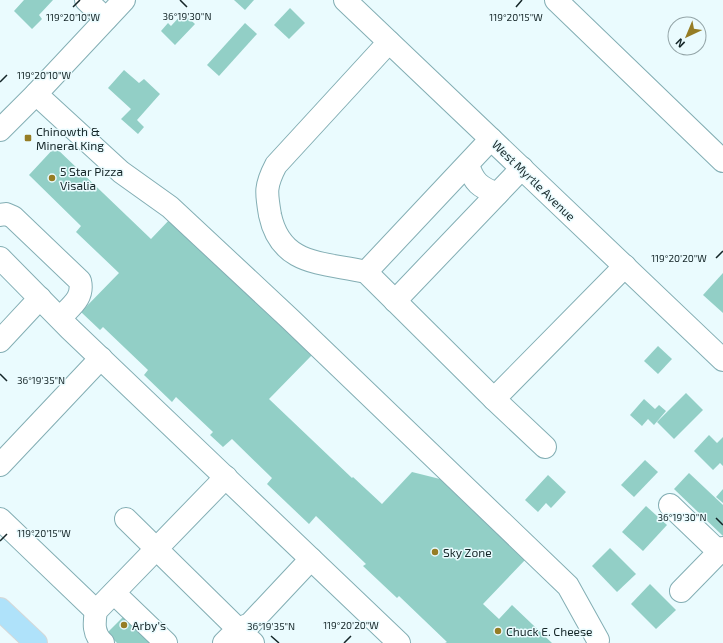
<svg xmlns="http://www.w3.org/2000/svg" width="723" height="643" viewBox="0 0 723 643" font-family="'Exo 2',sans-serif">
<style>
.building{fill:#92cfc6}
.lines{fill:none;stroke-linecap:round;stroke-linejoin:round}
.minor-casing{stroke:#83aeb4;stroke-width:24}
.major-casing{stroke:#d5d8d8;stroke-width:24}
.minor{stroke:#fff;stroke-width:22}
.major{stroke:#afe2fa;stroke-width:22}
.ticks{fill:none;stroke:#142527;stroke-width:1.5}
.poi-dot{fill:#967d25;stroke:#eafbfe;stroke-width:1.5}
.labels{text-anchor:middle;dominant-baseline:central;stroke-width:3;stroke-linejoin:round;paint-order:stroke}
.poi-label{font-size:12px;fill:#142527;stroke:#eafbfe;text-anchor:start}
.street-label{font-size:12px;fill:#142527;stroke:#eafbfe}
.ticks-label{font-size:10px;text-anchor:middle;fill:#142527;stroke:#eafbfe;stroke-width:3;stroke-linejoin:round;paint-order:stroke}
</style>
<rect width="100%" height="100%" fill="#eafbfe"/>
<g class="building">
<polygon points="24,0 53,0 39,15 42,19 32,29 14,11"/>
<polygon points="234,0 254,0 245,10"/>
<polygon points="290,8 305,23 289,39 274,25"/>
<polygon points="183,13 195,24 175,45 161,31 168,23 171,26"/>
<polygon points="245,23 257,34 219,76 207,65"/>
<polygon points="124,70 139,83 144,79 160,94 137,120 144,127 138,134 121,119 131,109 108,88"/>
<polygon points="55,147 151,239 171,218 313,354 269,399 352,478 353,477 382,504 412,472 440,479 525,560 483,604 499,619 512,605 552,643 445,643 447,642 399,596 397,598 363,566 366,564 316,516 309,524 267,484 272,478 232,439 223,447 210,435 213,432 176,397 172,402 144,375 148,370 103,327 100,330 81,312 119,273 76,232 81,226 29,175"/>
<polygon points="723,273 723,313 703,295"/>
<polygon points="658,346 672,359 658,374 644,361"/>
<polygon points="686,393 703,410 674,439 657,422"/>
<polygon points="644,399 655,409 659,405 666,411 654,425 648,419 642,426 630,415"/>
<polygon points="709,435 717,443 723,437 723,466 720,463 713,470 694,451"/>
<polygon points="645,460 658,472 634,497 621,485"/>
<polygon points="689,473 723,505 723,536 674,489"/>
<polygon points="548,475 566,492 551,508 546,503 538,512 525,500"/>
<polygon points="723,489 723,503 716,497"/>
<polygon points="646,506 667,525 643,551 622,532"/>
<polygon points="610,548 636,574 617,592 592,566"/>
<polygon points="650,584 676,610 656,629 631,604"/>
<polygon points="124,616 159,643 117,643 107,633"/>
</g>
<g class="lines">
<g class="minor-casing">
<g id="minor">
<polyline points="86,0 106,19"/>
<polyline points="345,0 723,360"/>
<polyline points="556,0 723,161"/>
<path d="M 389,42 L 276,165 C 265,186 266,192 270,215 C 281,267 324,262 366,272 L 494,399 L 545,447"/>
<polyline points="36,94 121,172 170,207 290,319 568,586 598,640"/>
<polyline points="0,130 36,94 124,0"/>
<path d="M 468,165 C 474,183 480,187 497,194"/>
<path d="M 0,215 L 6,214 L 13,217 L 80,281 C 84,298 71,306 60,318"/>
<polyline points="0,258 70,329 399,643"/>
<polyline points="366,272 491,139"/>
<polyline points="395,301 522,168"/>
<polyline points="0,341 40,298"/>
<polyline points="494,399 625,266"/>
<polyline points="0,465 101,358"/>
<polyline points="670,505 719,552"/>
<polyline points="0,519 96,611"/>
<polyline points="126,519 238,629 224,643"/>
<polyline points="681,591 723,548"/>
<polyline points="114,593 166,643"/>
<path d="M 103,643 C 93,634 94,623 96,611 L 226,477"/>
<polyline points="253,643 238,629 250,624 311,559"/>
</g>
</g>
<g class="major-casing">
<polyline id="major" points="0,609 36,643"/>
</g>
<use href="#minor" class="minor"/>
<use href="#major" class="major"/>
</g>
<path class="ticks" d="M 180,0 L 187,7M 73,7 L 80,0M 516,7 L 522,0M 0,82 L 7,75M 716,258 L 723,251M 0,374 L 7,381M 716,518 L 723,525M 0,541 L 7,534M 271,636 L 279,643M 344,643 L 351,636"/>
<g class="poi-dot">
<rect x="24" y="134" width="8" height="8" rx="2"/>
<circle cx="52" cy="178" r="4"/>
<circle cx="435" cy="552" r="4"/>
<circle cx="124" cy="625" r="4"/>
<circle cx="498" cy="631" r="4"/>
</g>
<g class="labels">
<g class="poi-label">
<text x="36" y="131">Chinowth &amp;<tspan x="36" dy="14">Mineral King</tspan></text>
<text x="60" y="171">5 Star Pizza<tspan x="60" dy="14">Visalia</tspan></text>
<text x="443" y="552">Sky Zone</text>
<text x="132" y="625">Arby's</text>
<text x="506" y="631">Chuck E. Cheese</text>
</g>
<g class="street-label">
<text transform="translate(534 180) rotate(44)">West Myrtle Avenue</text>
</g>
</g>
<g class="ticks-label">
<text x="187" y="20">36°19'30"N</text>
<text x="73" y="21">119°20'10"W</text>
<text x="516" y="21">119°20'15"W</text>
<text x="44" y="79">119°20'10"W</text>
<text x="679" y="262">119°20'20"W</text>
<text x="41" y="384">36°19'35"N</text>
<text x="682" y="521">36°19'30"N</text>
<text x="44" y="537">119°20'15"W</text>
<text x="351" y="629">119°20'20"W</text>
<text x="271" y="630">36°19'35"N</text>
</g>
<g transform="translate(687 36) rotate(224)"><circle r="19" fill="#eafbfe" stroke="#94a5a8"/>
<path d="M0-3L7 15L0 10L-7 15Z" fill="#967d25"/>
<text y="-6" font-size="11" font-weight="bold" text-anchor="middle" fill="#142527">N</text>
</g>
</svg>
